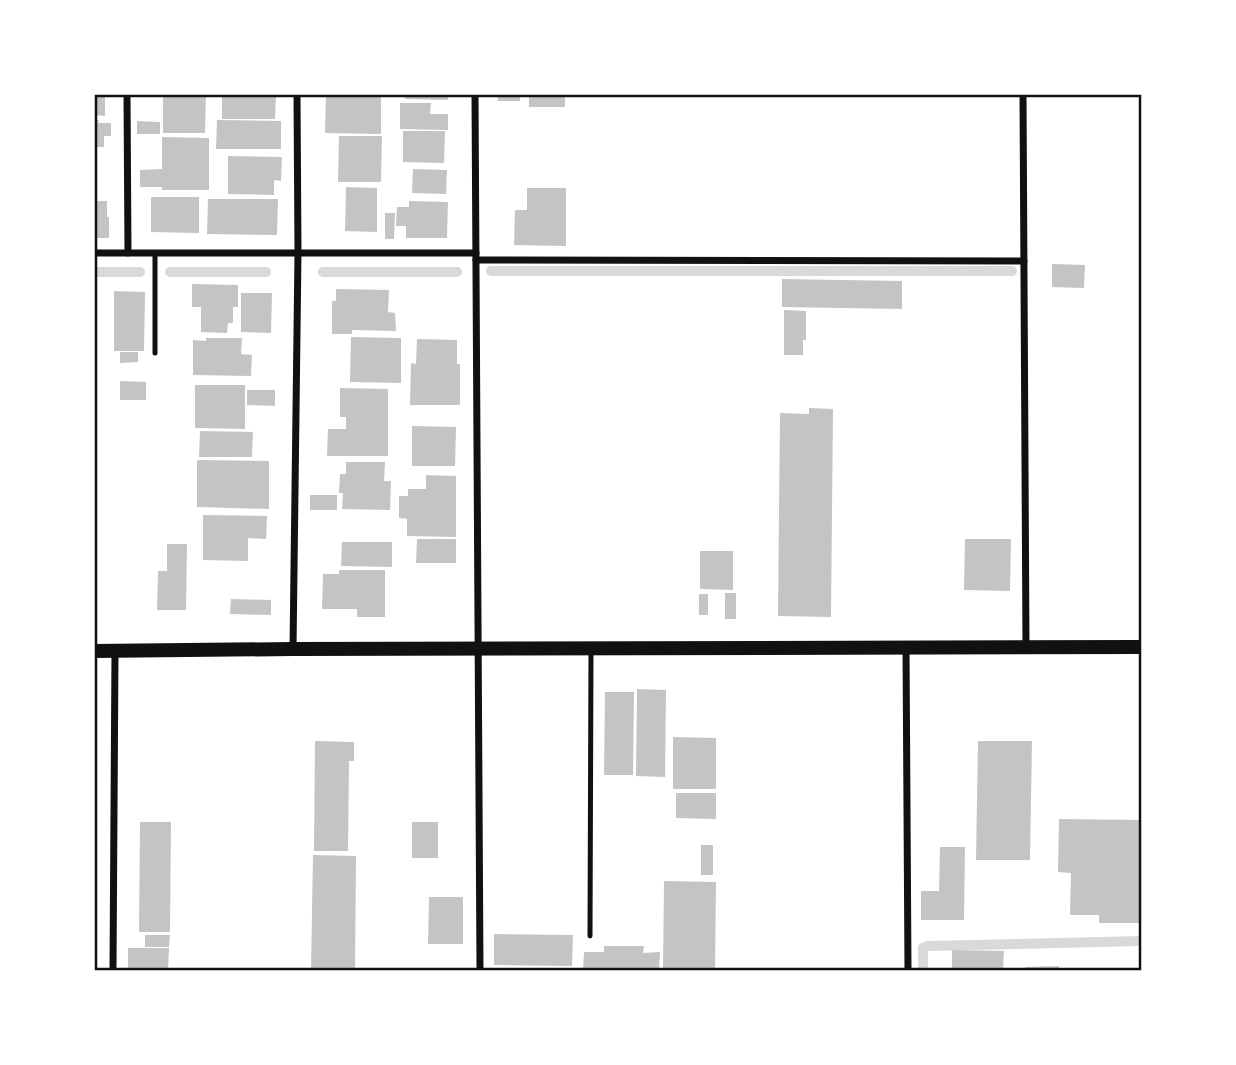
<svg xmlns="http://www.w3.org/2000/svg" width="1236" height="1065" viewBox="0 0 1236 1065" font-family="'Golos Text',sans-serif">
<style>
.lines{fill:none;stroke-linecap:round;stroke-linejoin:round}
.stream{stroke:#d9d9d9;stroke-width:10}
.building{fill:#c4c4c4}
.service{stroke:#111;stroke-width:5}
.minor{stroke:#111;stroke-width:7}
.secondary{stroke:#111;stroke-width:14}
.neatline{fill:none;stroke:#111;stroke-width:2.5}
</style>
<rect width="100%" height="100%" fill="#fff"/>
<g class="lines">
<g class="stream">
<polyline points="491,271 1012,271"/>
<polyline points="94,272 140,272"/>
<polyline points="170,272 266,272"/>
<polyline points="323,272 457,272"/>
<polyline points="923,970 923,948 928,946 1142,941"/>
</g>
</g>
<g class="building">
<polygon points="94,94 105,94 105,116 94,115"/>
<polygon points="163,94 206,94 205,133 163,133"/>
<polygon points="222,94 276,94 275,119 222,119"/>
<polygon points="326,94 381,94 381,134 325,133"/>
<polygon points="405,94 448,94 448,100 405,99"/>
<polygon points="497,94 520,94 520,101 498,101"/>
<rect x="529" y="94" width="36" height="13"/>
<polygon points="400,103 431,103 430,114 448,114 448,130 400,129"/>
<polygon points="94,120 99,120 98,123 111,123 111,136 104,136 104,147 94,147"/>
<polygon points="217,120 281,121 281,149 216,149"/>
<polygon points="137,121 160,122 160,134 137,134"/>
<polygon points="403,131 445,131 444,163 403,162"/>
<polygon points="339,136 382,136 381,182 338,182"/>
<polygon points="162,137 209,138 209,190 162,190 162,187 140,187 140,170 162,169"/>
<polygon points="228,156 282,157 281,181 274,180 274,195 228,194"/>
<polygon points="413,169 447,170 446,194 412,193"/>
<polygon points="346,187 377,188 377,232 345,231"/>
<polygon points="527,188 566,188 566,246 514,245 515,210 527,210"/>
<polygon points="151,197 199,197 199,233 151,232"/>
<polygon points="208,199 278,199 277,235 207,234"/>
<polygon points="94,201 107,201 107,217 109,217 109,238 94,238"/>
<polygon points="409,201 448,202 447,238 406,238 406,226 396,226 397,207 409,207"/>
<polygon points="385,213 395,213 394,239 385,239"/>
<polygon points="1052,264 1085,265 1084,288 1052,287"/>
<polygon points="782,279 902,281 902,309 782,307"/>
<polygon points="192,284 238,285 238,307 233,307 233,323 228,323 227,333 201,332 201,307 192,307"/>
<polygon points="336,289 389,290 388,312 395,313 396,331 352,330 352,334 332,334 332,301 336,301"/>
<polygon points="114,291 145,292 144,351 114,351"/>
<polygon points="241,293 272,293 271,333 241,332"/>
<polygon points="784,310 806,311 806,340 803,340 803,355 784,355"/>
<polygon points="351,337 401,338 401,383 350,382"/>
<polygon points="206,338 242,338 241,354 252,355 251,376 193,375 193,340 206,341"/>
<polygon points="417,339 457,340 457,364 460,364 460,405 410,405 411,363 416,364"/>
<polygon points="120,352 138,352 138,362 120,363"/>
<polygon points="120,381 146,382 146,400 120,400"/>
<polygon points="195,385 245,385 245,429 195,428"/>
<polygon points="340,388 388,389 388,456 327,456 328,429 346,429 346,417 340,417"/>
<polygon points="247,390 275,390 275,406 247,405"/>
<polygon points="809,408 833,409 831,617 778,616 780,413 809,414"/>
<polygon points="412,426 456,427 455,466 412,466"/>
<polygon points="200,431 253,432 252,457 199,457"/>
<polygon points="197,460 269,461 269,509 197,507"/>
<polygon points="346,462 385,462 384,481 391,481 390,510 342,509 343,493 339,493 340,474 346,474"/>
<polygon points="426,475 456,476 456,537 407,536 407,519 399,518 399,496 408,496 408,489 426,489"/>
<rect x="310" y="495" width="27" height="15"/>
<polygon points="203,515 267,516 266,539 248,538 248,561 203,560"/>
<polygon points="417,539 456,539 456,563 416,563"/>
<polygon points="965,539 1011,539 1010,591 964,590"/>
<polygon points="342,542 392,542 392,567 341,566"/>
<polygon points="167,544 187,544 186,610 157,610 158,571 167,571"/>
<polygon points="700,551 733,551 733,590 700,589"/>
<polygon points="339,570 385,570 385,617 357,617 357,609 322,609 323,574 339,574"/>
<rect x="725" y="593" width="11" height="26"/>
<rect x="699" y="594" width="9" height="21"/>
<polygon points="231,599 271,600 271,615 230,614"/>
<polygon points="637,689 666,690 665,777 636,776"/>
<polygon points="605,692 634,692 633,775 604,775"/>
<polygon points="673,737 716,738 716,789 673,789"/>
<polygon points="315,741 354,742 354,761 349,761 348,851 314,851"/>
<polygon points="978,741 1032,741 1030,860 976,860"/>
<polygon points="676,793 716,793 716,819 676,818"/>
<polygon points="1059,819 1142,820 1142,907 1140,907 1140,923 1099,923 1099,915 1070,915 1071,873 1058,872"/>
<polygon points="140,822 171,822 170,932 139,932"/>
<rect x="412" y="822" width="26" height="36"/>
<rect x="701" y="845" width="12" height="30"/>
<polygon points="940,847 965,847 964,920 921,920 921,891 939,891"/>
<polygon points="313,855 356,856 355,970 311,970"/>
<polygon points="664,881 716,882 715,970 663,970"/>
<polygon points="429,897 463,897 463,944 428,944"/>
<polygon points="494,934 573,935 572,966 494,965"/>
<polygon points="145,935 170,935 169,947 145,947"/>
<polygon points="604,946 644,946 643,953 660,952 659,970 583,970 584,952 604,952"/>
<polygon points="128,948 169,948 168,970 128,970"/>
<polygon points="952,950 1004,951 1003,970 952,970"/>
<polygon points="1059,966 1059,970 1025,970 1025,967"/>
</g>
<g class="lines">
<g class="service">
<polyline points="155,353 155,253"/>
<polyline points="590,936 591,649"/>
</g>
<g class="minor">
<polyline points="127,94 128,253"/>
<polyline points="475,94 480,970"/>
<polyline points="1023,94 1026,647"/>
<polyline points="94,253 476,253"/>
<polyline points="476,260 1024,261"/>
<polyline points="906,648 908,970"/>
<polyline points="293,649 298,253 297,94"/>
<polyline points="113,970 115,652"/>
</g>
<polyline class="secondary" points="94,651 293,649 1142,647"/>
</g>
<rect width="1236" height="1065" fill="none" stroke="#ffffff" stroke-width="192"/>
<rect x="96" y="96" width="1044" height="873" class="neatline"/>
</svg>
